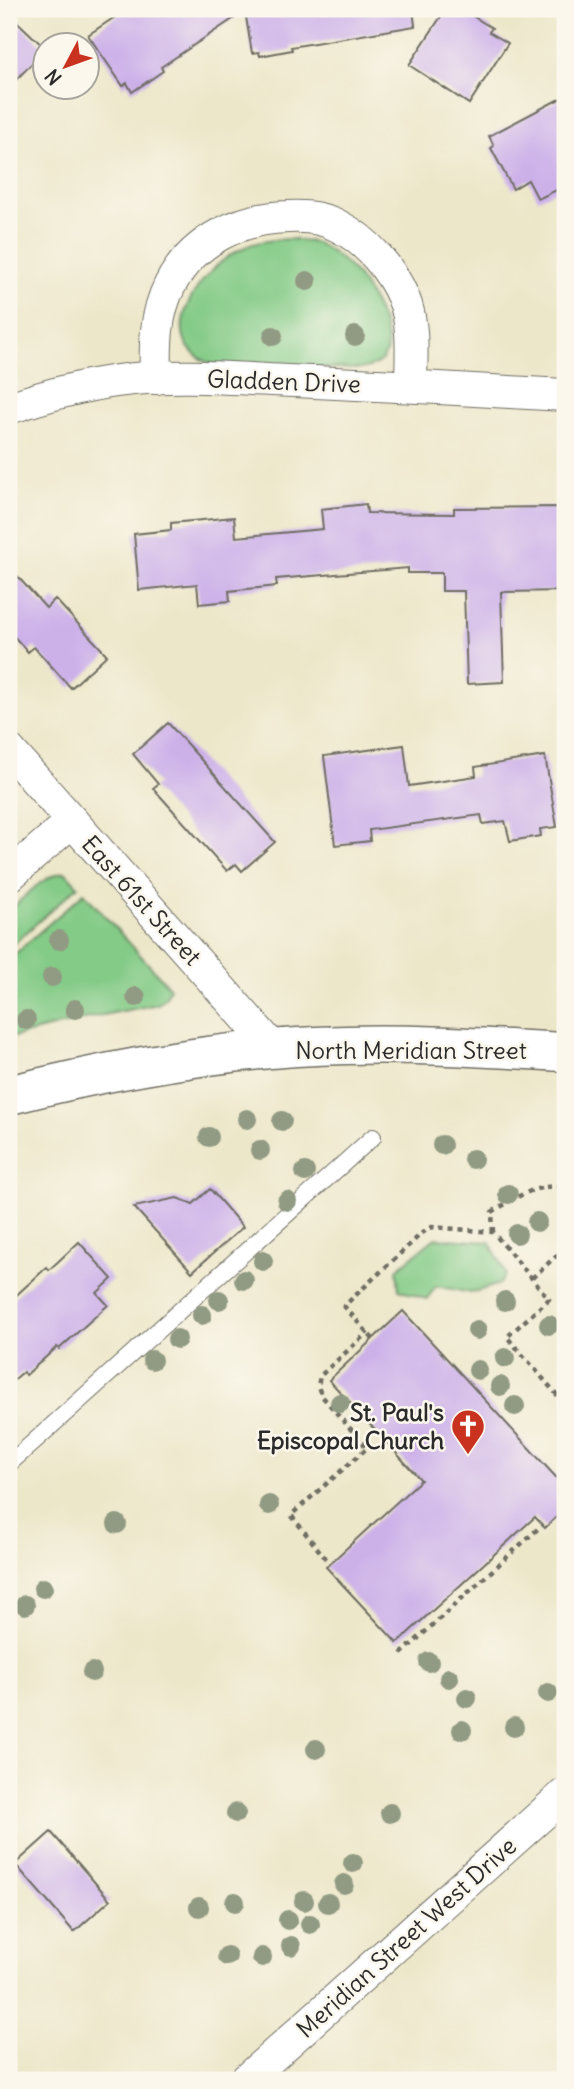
<svg xmlns="http://www.w3.org/2000/svg" width="574" height="2089" viewBox="0 0 574 2089" font-family="Delius,sans-serif">
<style>
.green{fill:#84cb87;stroke:#587b59;stroke-width:2}
.building{fill:#ccb1e9}
.lines{fill:none;stroke-linecap:round;stroke-linejoin:round}
.service-casing{stroke:#6f6d63;stroke-width:18}
.minor-casing{stroke:#6f6d63;stroke-width:34}
.primary-casing{stroke:#6f6d63;stroke-width:41}
.path{stroke:#6f6d63;stroke-width:4.5;stroke-dasharray:5 5;stroke-linecap:butt}
.service{stroke:#fff;stroke-width:16}
.minor{stroke:#fff;stroke-width:32}
.primary{stroke:#fff;stroke-width:38}
.tree{fill:#919a82}
.labels{text-anchor:middle;dominant-baseline:central;stroke-width:5;stroke-linejoin:round;paint-order:stroke}
.street-label{font-size:24px;fill:#2b2b2b;stroke:#fbf7ec}
.poi-label{font-size:24px;font-weight:bold;fill:#2b2b2b;stroke:#fbf7ec;text-anchor:end}
</style>
<rect width="100%" height="100%" fill="#fbf7ec"/>
<filter id="ink" filterUnits="userSpaceOnUse"><feTurbulence type="fractalNoise" baseFrequency=".0143" numOctaves="2"/><feDisplacementMap in="SourceGraphic" scale="14" xChannelSelector="R" yChannelSelector="G"/><feConvolveMatrix kernelMatrix="1 2 1 2 8 2 1 2 1" color-interpolation-filters="sRGB"/></filter>
<filter id="wash" filterUnits="userSpaceOnUse"><feTurbulence type="fractalNoise" baseFrequency=".00686" numOctaves="4" result="noise"/><feDisplacementMap in="SourceGraphic" scale="28" xChannelSelector="R" yChannelSelector="G"/><feGaussianBlur stdDeviation="1.57" result="paint"/><feColorMatrix in="noise" values="0 0 0 0 0 0 0 0 0 0 0 0 0 0 0 0 0 1.4 0 .05"/><feComposite in="paint" operator="in"/></filter>
<g filter="url(#wash)">
<rect width="100%" height="100%" fill="#ede7ca"/>
<g class="green">
<path d="M 289,239 C 297,240 308,240 316,243 C 327,248 343,260 351,269 C 366,284 389,326 387,347 C 386,362 374,367 360,369 L 212,364 C 149,340 201,268 241,249 C 256,241 272,240 289,239 Z"/>
<path d="M 65,872 L 78,886 L 9,948 L 9,911 C 25,897 43,875 65,872 Z"/>
<polygon points="84,893 170,988 166,997 158,1004 93,1017 9,1038 9,959"/>
<polygon points="435,1238 490,1242 506,1274 500,1284 471,1293 436,1286 427,1299 399,1290 397,1269"/>
</g>
<g id="blocks">
<g class="building">
<polygon points="127,9 413,9 415,26 291,47 292,50 260,56 259,52 252,53 245,11 161,67 163,71 132,92 127,83 123,86 88,35"/>
<polygon points="446,9 461,9 492,28 489,32 508,43 469,104 409,65"/>
<polygon points="9,14 46,49 9,87"/>
<polygon points="565,96 565,186 538,199 528,180 513,189 491,148 494,146 489,136"/>
<polygon points="366,504 367,513 454,514 454,508 565,507 565,591 501,592 504,682 467,684 464,591 442,591 442,573 408,573 408,568 276,579 277,586 229,591 230,601 199,604 197,584 139,590 134,534 171,530 171,523 234,517 236,537 323,529 321,509"/>
<polygon points="9,567 46,608 55,599 107,655 71,688 34,647 28,652 9,631"/>
<polygon points="168,723 275,842 242,871 236,864 227,871 153,788 158,784 133,754"/>
<polygon points="404,745 409,786 476,776 475,767 545,756 557,827 540,829 541,836 510,841 505,821 483,824 481,815 369,830 370,841 335,845 324,756"/>
<polygon points="210,1189 243,1227 192,1272 134,1207 177,1198 193,1204"/>
<polygon points="79,1242 112,1279 97,1293 108,1305 59,1349 57,1347 26,1375 23,1372 9,1384 9,1302 47,1267 49,1270"/>
<polygon points="403,1311 565,1487 565,1509 545,1528 535,1517 397,1643 326,1567 421,1480 329,1380"/>
<polygon points="51,1832 110,1900 74,1932 15,1864"/>
</g>
</g>
</g>
<g filter="url(#ink)">
<use href="#blocks" fill-opacity="0" stroke="#6f6d63" stroke-width="2"/>
<g class="lines">
<g class="service-casing">
<polyline id="service" points="9,1464 373,1137"/>
</g>
<g class="minor-casing">
<g id="minor">
<path d="M 156,378 C 155,346 155,314 170,285 C 193,240 240,218 288,217 C 305,216 325,218 340,227 C 367,241 391,269 403,297 C 415,324 411,358 411,386"/>
<path d="M 9,408 C 44,396 80,386 117,381 C 182,372 249,380 315,382 C 398,386 482,390 565,395"/>
<polyline points="9,750 274,1049"/>
<polyline points="9,876 72,821"/>
<polyline points="246,2080 565,1794"/>
</g>
</g>
<g class="primary-casing">
<path id="primary" d="M 9,1095 C 120,1067 232,1047 346,1045 C 419,1043 492,1048 565,1052"/>
</g>
<g class="path">
<path d="M 493,1232 L 492,1212 C 519,1196 533,1185 565,1186"/>
<polyline points="532,1278 565,1248"/>
<polyline points="373,1339 344,1306 422,1233 432,1227 493,1232 549,1299 507,1337 565,1404"/>
<polyline points="326,1559 291,1515 367,1448 321,1395 318,1386 320,1376 368,1332"/>
<polyline points="401,1654 542,1525"/>
</g>
<use href="#service" class="service"/>
<use href="#minor" class="minor"/>
<use href="#primary" class="primary"/>
</g>
<g class="tree">
<circle cx="307" cy="281" r="10"/>
<circle cx="273" cy="336" r="10"/>
<circle cx="355" cy="336" r="10"/>
<circle cx="59" cy="940" r="10"/>
<circle cx="52" cy="977" r="10"/>
<circle cx="136" cy="997" r="10"/>
<circle cx="75" cy="1009" r="10"/>
<circle cx="26" cy="1020" r="10"/>
<circle cx="247" cy="1119" r="10"/>
<circle cx="282" cy="1121" r="10"/>
<circle cx="209" cy="1137" r="10"/>
<circle cx="442" cy="1145" r="10"/>
<circle cx="260" cy="1150" r="10"/>
<circle cx="473" cy="1159" r="10"/>
<circle cx="305" cy="1172" r="10"/>
<circle cx="508" cy="1194" r="10"/>
<circle cx="287" cy="1201" r="10"/>
<circle cx="537" cy="1222" r="10"/>
<circle cx="517" cy="1234" r="10"/>
<circle cx="263" cy="1261" r="10"/>
<circle cx="244" cy="1280" r="10"/>
<circle cx="219" cy="1300" r="10"/>
<circle cx="505" cy="1301" r="10"/>
<circle cx="202" cy="1315" r="10"/>
<circle cx="549" cy="1325" r="10"/>
<circle cx="477" cy="1330" r="10"/>
<circle cx="177" cy="1339" r="10"/>
<circle cx="505" cy="1358" r="10"/>
<circle cx="152" cy="1360" r="10"/>
<circle cx="478" cy="1370" r="10"/>
<circle cx="500" cy="1386" r="10"/>
<circle cx="340" cy="1403" r="10"/>
<circle cx="515" cy="1406" r="10"/>
<circle cx="269" cy="1505" r="10"/>
<circle cx="117" cy="1524" r="10"/>
<circle cx="43" cy="1588" r="10"/>
<circle cx="25" cy="1605" r="10"/>
<circle cx="429" cy="1662" r="10"/>
<circle cx="92" cy="1672" r="10"/>
<circle cx="449" cy="1678" r="10"/>
<circle cx="548" cy="1693" r="10"/>
<circle cx="467" cy="1698" r="10"/>
<circle cx="514" cy="1727" r="10"/>
<circle cx="462" cy="1730" r="10"/>
<circle cx="316" cy="1749" r="10"/>
<circle cx="236" cy="1813" r="10"/>
<circle cx="390" cy="1813" r="10"/>
<circle cx="353" cy="1863" r="10"/>
<circle cx="344" cy="1884" r="10"/>
<circle cx="304" cy="1901" r="10"/>
<circle cx="235" cy="1902" r="10"/>
<circle cx="328" cy="1903" r="10"/>
<circle cx="199" cy="1907" r="10"/>
<circle cx="288" cy="1920" r="10"/>
<circle cx="310" cy="1924" r="10"/>
<circle cx="291" cy="1946" r="10"/>
<circle cx="227" cy="1956" r="10"/>
<circle cx="262" cy="1957" r="10"/>
</g>
</g>
<defs>
<g id="church-pin" transform="scale(1.75)"><path d="M0 17L-7.5 6A9.5 9.5 0 1 1 7.5 6Z" fill="#c8321e" stroke="#fbf7ec"/><path d="M-1.2-6h2.4v3.5h3.3v2.4h-3.3V6h-2.4V-.1h-3.3v-2.4h3.3Z" fill="#fff"/></g>
</defs>
<g fill-rule="evenodd">
<use href="#church-pin" x="468" y="1426"/>
</g>
<g class="labels">
<g class="street-label">
<text transform="translate(284 381) rotate(2)">Gladden Drive</text>
<text transform="translate(142 900) rotate(48)">East 61st Street</text>
<text x="411" y="1050">North Meridian Street</text>
<text transform="translate(406 1937) rotate(-42)">Meridian Street West Drive</text>
</g>
<g class="poi-label">
<text x="444" y="1412">St. Paul's<tspan x="444" dy="28">Episcopal Church</tspan></text>
</g>
</g>
<rect width="574" height="2089" fill="none" stroke="#fbf7ec" stroke-width="35"/>
<g transform="translate(66 66) rotate(229)"><circle r="33" fill="#fbf7ec" stroke="#a8a59f" stroke-width="2"/>
<path d="M0-5L12 26L0 18L-12 26Z" fill="#c8321e"/>
<text y="-10" font-size="19" font-weight="bold" text-anchor="middle" fill="#2b2b2b">N</text>
</g>
</svg>
